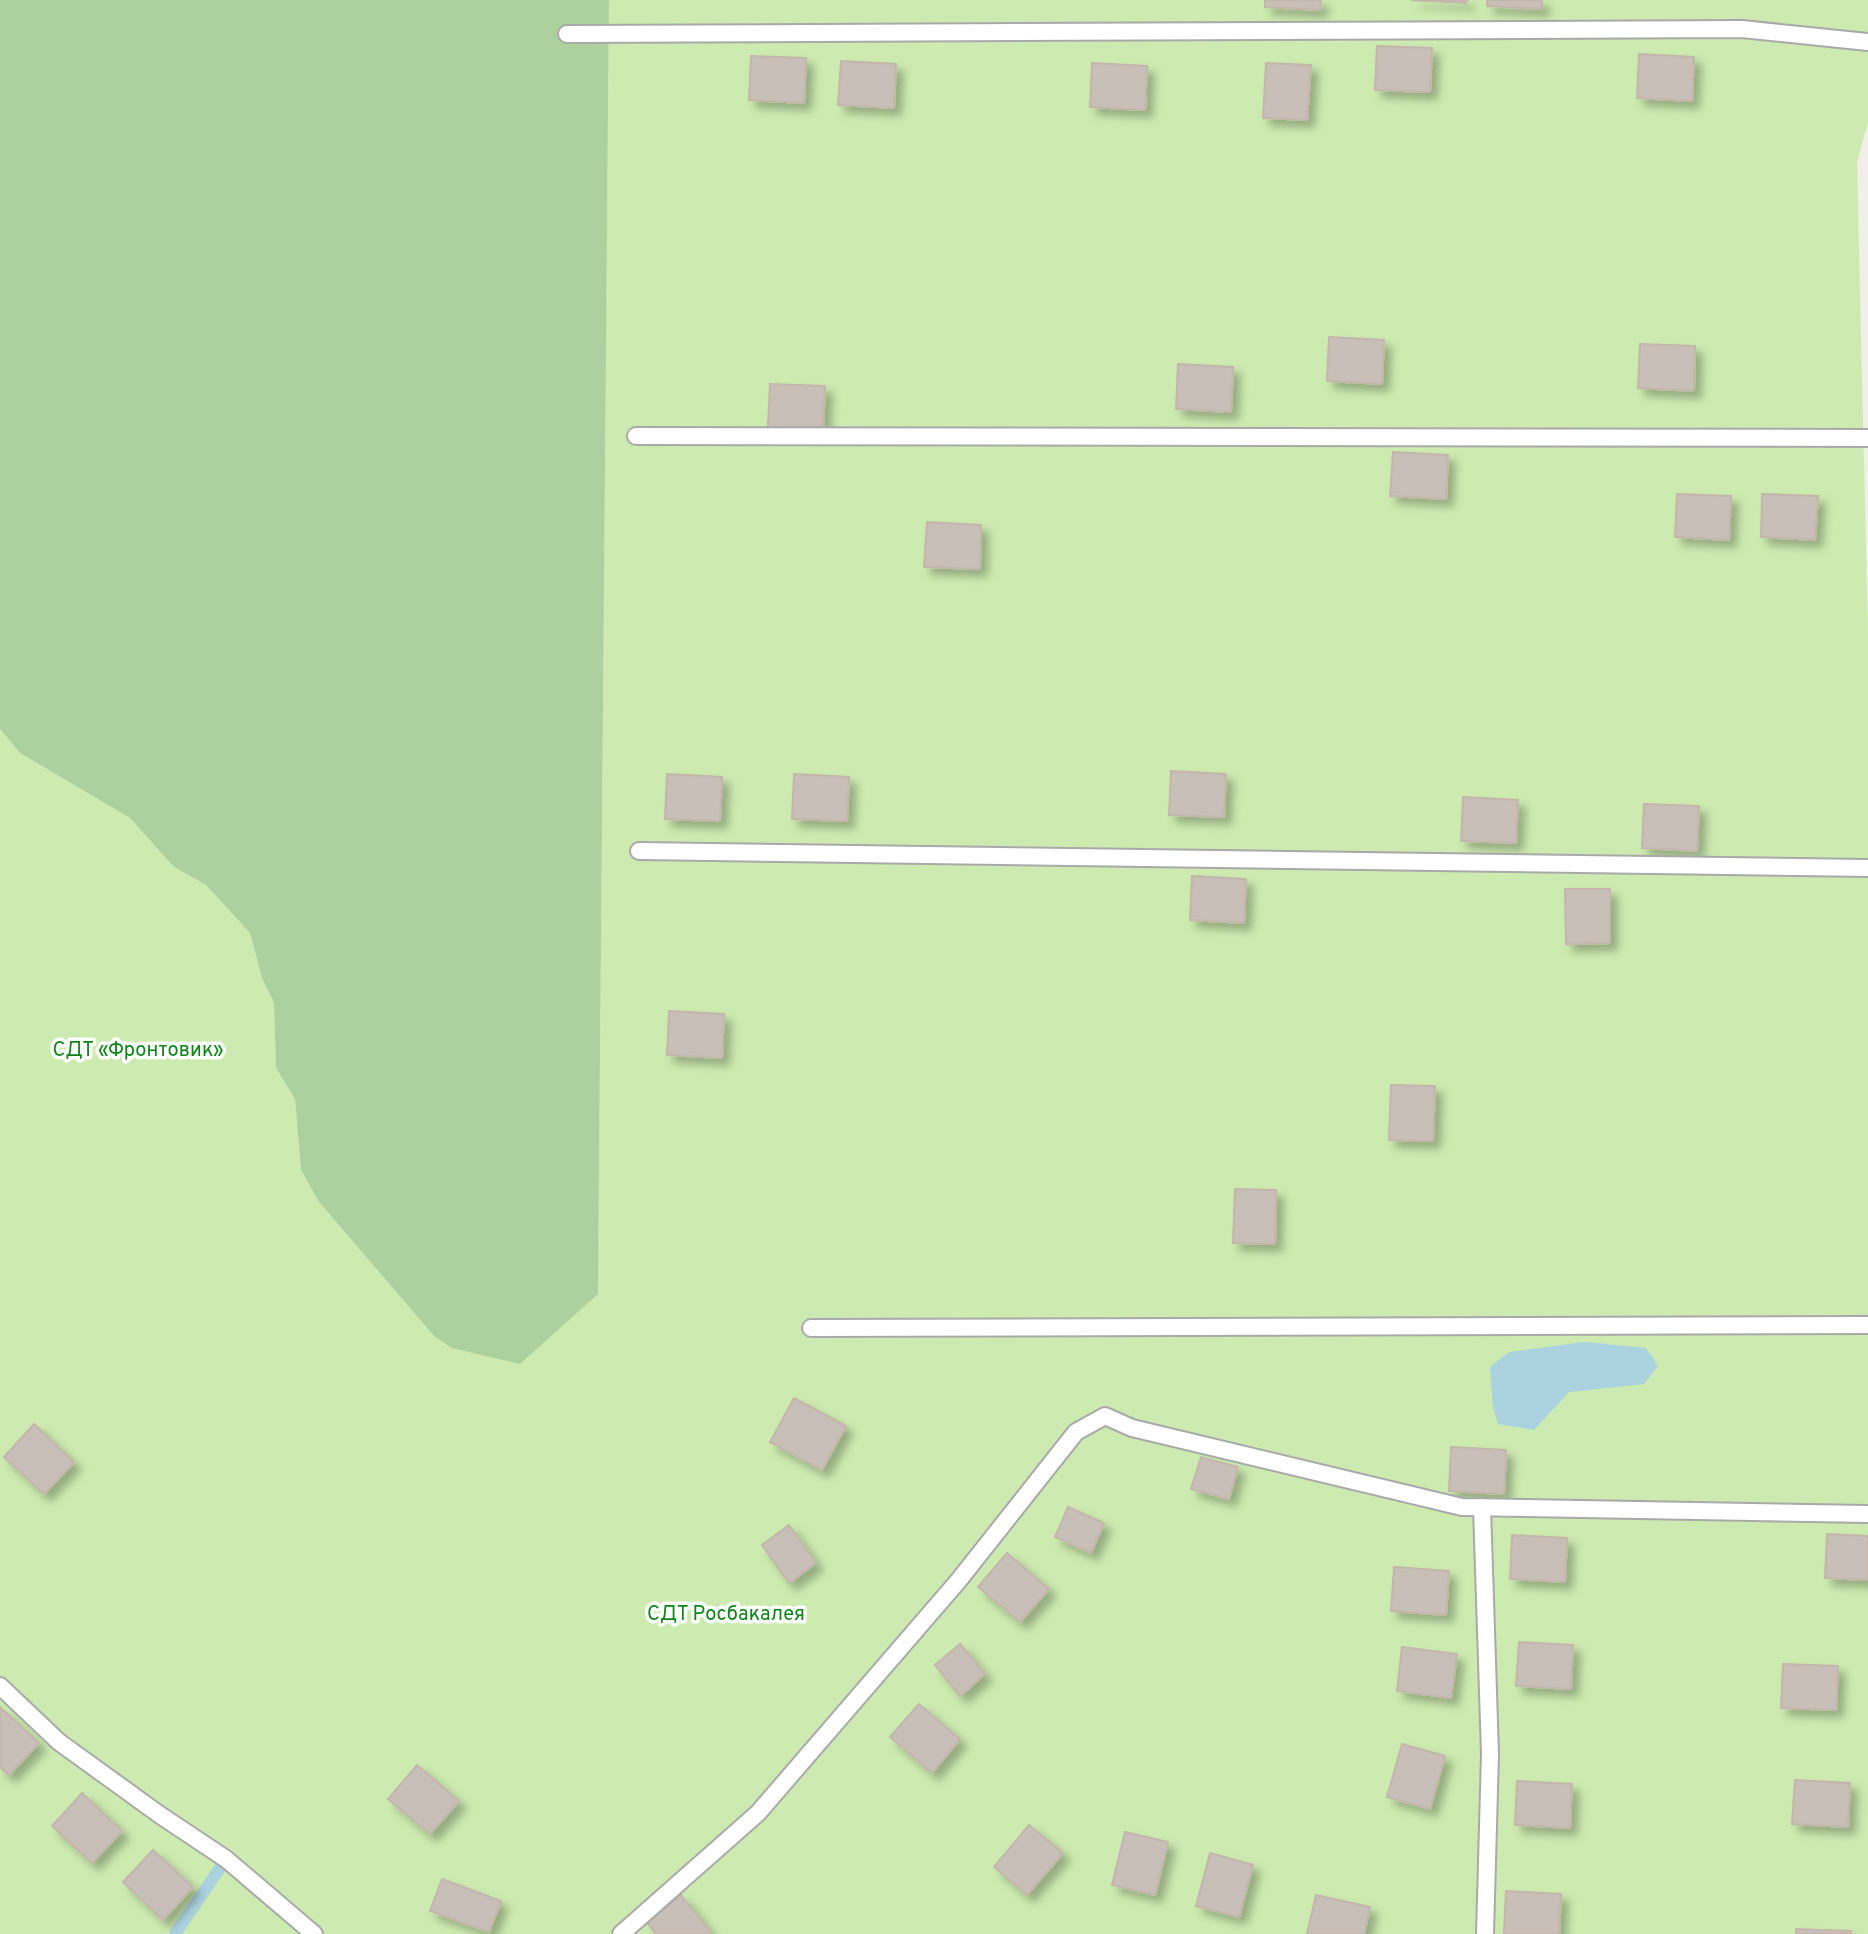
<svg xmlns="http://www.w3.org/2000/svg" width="1868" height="1934" viewBox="0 0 1868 1934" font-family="Overpass,sans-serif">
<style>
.grass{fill:#cdebb0}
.forest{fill:#add19e}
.water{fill:#aad3df}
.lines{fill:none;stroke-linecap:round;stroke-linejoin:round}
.stream{stroke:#aad3df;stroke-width:12}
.building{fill:#c7bfb8;stroke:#c4b6ab;stroke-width:2;filter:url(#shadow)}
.lane-casing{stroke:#a9a9a9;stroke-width:20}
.lane{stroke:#fff;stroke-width:16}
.labels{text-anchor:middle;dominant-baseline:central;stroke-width:7;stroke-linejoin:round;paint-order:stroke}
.park-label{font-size:20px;fill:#0c8416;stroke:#fff}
</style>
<defs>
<filter id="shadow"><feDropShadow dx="7" dy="7" stdDeviation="4" flood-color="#0004"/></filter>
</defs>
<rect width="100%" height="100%" fill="#f2efe9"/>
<polygon class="grass" points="609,0 1868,0 1868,122 1857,162 1868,635 1868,1934 0,1934 0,729 20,753 130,818 174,867 206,885 250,933 262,978 274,1003 276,1068 295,1099 301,1170 319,1202 434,1336 598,1294"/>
<polygon class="forest" points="0,0 609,0 598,1294 520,1364 452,1348 434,1336 319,1202 301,1170 295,1099 276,1068 274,1003 262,978 250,933 206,885 174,867 130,818 20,753 0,729"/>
<polygon class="water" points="1584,1342 1646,1348 1658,1366 1644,1384 1569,1392 1534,1430 1498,1424 1493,1408 1490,1367 1509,1352"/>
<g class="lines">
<polyline class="stream" points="175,1934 226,1859"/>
</g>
<g class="building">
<polygon points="1265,0 1321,0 1320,10 1265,7"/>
<polygon points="1411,0 1467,0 1466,3"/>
<polygon points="1487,0 1542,0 1542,9 1487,6"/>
<polygon points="1377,46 1432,48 1430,92 1375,90"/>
<polygon points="1639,54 1694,57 1692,101 1637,98"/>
<polygon points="751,56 806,58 804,103 749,100"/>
<polygon points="841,61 896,64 894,108 838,105"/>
<polygon points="1092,63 1147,66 1145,110 1090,107"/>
<polygon points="1266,63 1311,65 1307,120 1263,118"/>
<polygon points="1329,337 1384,340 1382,384 1327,381"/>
<polygon points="1640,344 1695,346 1694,391 1638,388"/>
<polygon points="1178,364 1233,367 1231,412 1176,409"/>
<polygon points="770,384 825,386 823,430 768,428"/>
<polygon points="1393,452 1448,455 1446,499 1390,496"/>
<polygon points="1677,494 1731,496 1729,540 1675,537"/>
<polygon points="1762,494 1818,496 1815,540 1761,537"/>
<polygon points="927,522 981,525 980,569 924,567"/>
<polygon points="1171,771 1226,774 1224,817 1169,815"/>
<polygon points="667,774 722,777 720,821 665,819"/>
<polygon points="794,774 849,777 847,821 792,819"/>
<polygon points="1463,797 1518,800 1516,843 1461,841"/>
<polygon points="1644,804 1699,806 1697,851 1642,848"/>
<polygon points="1192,876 1246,879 1244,923 1190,920"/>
<polygon points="1565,889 1610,889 1610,943 1566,944"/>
<polygon points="669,1011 724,1014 722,1058 667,1055"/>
<polygon points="1391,1085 1435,1086 1433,1141 1389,1140"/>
<polygon points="1235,1189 1276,1190 1275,1244 1233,1243"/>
<polygon points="794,1398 846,1426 822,1470 770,1442"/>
<polygon points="34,1424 74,1462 44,1494 4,1457"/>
<polygon points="1451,1447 1506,1450 1504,1494 1449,1491"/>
<polygon points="1201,1457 1238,1467 1229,1499 1191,1489"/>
<polygon points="1068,1507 1104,1523 1091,1553 1055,1537"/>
<polygon points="789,1525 816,1563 789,1583 762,1545"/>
<polygon points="1827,1534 1868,1536 1868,1580 1825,1578"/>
<polygon points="1512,1535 1567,1538 1565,1582 1510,1579"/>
<polygon points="1007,1553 1049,1589 1020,1622 978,1587"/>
<polygon points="1394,1567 1449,1571 1446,1615 1391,1611"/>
<polygon points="1519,1642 1573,1645 1571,1689 1516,1686"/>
<polygon points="960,1644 985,1674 960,1696 935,1665"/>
<polygon points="1402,1647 1457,1654 1451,1698 1397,1691"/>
<polygon points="1783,1664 1838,1666 1836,1710 1781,1708"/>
<polygon points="919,1704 960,1739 932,1773 890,1737"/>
<polygon points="0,1707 39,1743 9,1775 0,1767"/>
<polygon points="1402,1744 1445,1756 1430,1809 1387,1797"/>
<polygon points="417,1765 459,1801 430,1834 388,1799"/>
<polygon points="1795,1780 1850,1783 1848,1827 1792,1824"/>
<polygon points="1517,1781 1572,1784 1570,1828 1515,1825"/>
<polygon points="82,1793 122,1831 92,1863 52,1826"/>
<polygon points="1029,1825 1063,1853 1027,1895 994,1867"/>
<polygon points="1125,1832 1168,1842 1155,1895 1112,1885"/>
<polygon points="153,1850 193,1887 163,1920 123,1882"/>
<polygon points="1210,1853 1253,1865 1239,1917 1196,1906"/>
<polygon points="442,1879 501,1901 489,1932 430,1911"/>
<polygon points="1506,1891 1561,1894 1559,1934 1504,1934"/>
<polygon points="681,1895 712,1934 656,1934 647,1923"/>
<polygon points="1316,1895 1370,1907 1364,1934 1307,1934"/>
<polygon points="1796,1929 1851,1931 1851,1934 1796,1934"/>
</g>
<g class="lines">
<g class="lane-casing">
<g id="lane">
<polyline points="567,34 1742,29 1868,42"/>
<polyline points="636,436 1868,438"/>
<polyline points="639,851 1868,868"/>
<polyline points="811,1328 1868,1325"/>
<polyline points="1482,1507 1490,1754 1485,1934"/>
<polyline points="0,1686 59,1742 160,1815 226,1859 314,1934"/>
<polyline points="621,1934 758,1813 959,1580 1076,1432 1105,1416 1132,1428 1462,1507 1868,1514"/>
</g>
</g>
<use href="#lane" class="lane"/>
</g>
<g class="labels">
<g class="park-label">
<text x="138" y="1051">СДТ «Фронтовик»</text>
<text x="726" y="1615">СДТ Росбакалея</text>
</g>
</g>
</svg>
